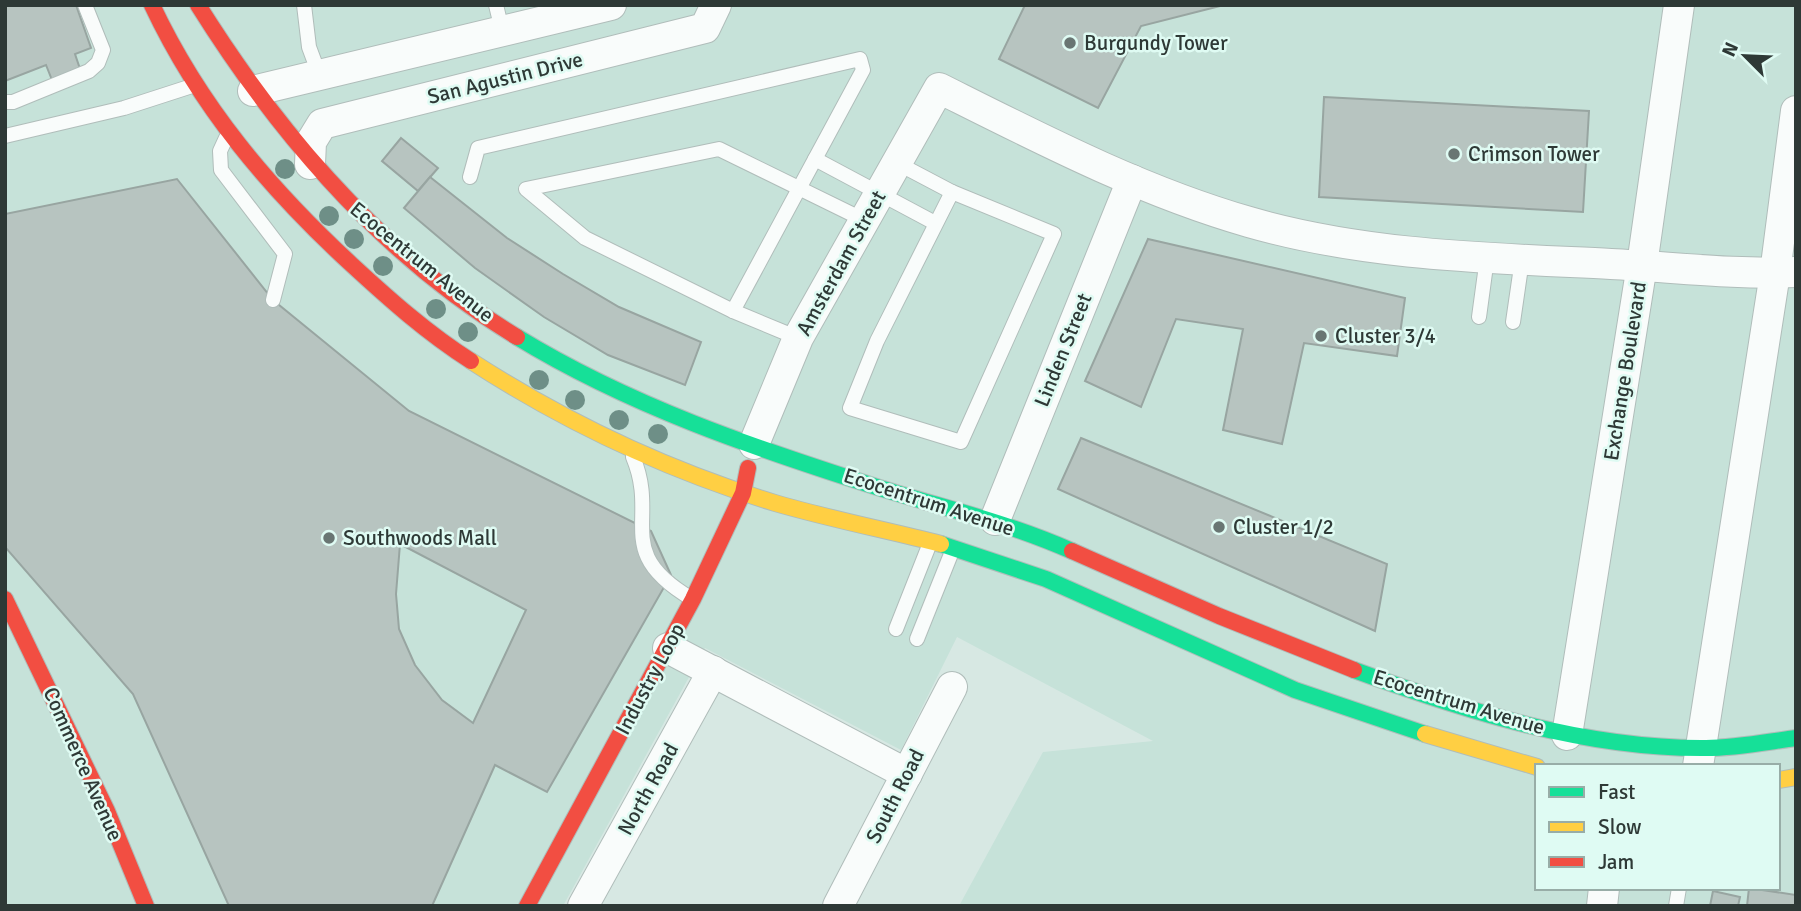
<svg xmlns="http://www.w3.org/2000/svg" width="1801" height="911" viewBox="0 0 1801 911" font-family="Signika,sans-serif">
<style>
.built{fill:#c6e2d9;fill-rule:evenodd}
.building{fill:#b7c4c0;stroke:#98a5a1;stroke-width:2;fill-rule:evenodd}
.lines{fill:none;stroke-linecap:round;stroke-linejoin:round}
.lane-casing{stroke:#b0bdba;stroke-width:16}
.street-casing{stroke:#b0bdba;stroke-width:32}
.fast-casing{stroke:#b0bdba;stroke-width:18}
.slow-casing{stroke:#b0bdba;stroke-width:18}
.jam-casing{stroke:#b0bdba;stroke-width:18}
.lane{stroke:#f9fcfb;stroke-width:14}
.street{stroke:#f9fcfb;stroke-width:30}
.fast{stroke:#16e098;stroke-width:16}
.slow{stroke:#ffcf43;stroke-width:16}
.jam{stroke:#f24e42;stroke-width:16}
.tree{fill:#6e8f87}
.poi-dot{fill:#697673;stroke:#dffbf3;stroke-width:2.5}
.labels{text-anchor:middle;dominant-baseline:central;stroke-width:5;stroke-linejoin:round;paint-order:stroke}
.poi-label{font-size:21px;fill:#2e3936;stroke:#dffbf3;text-anchor:start}
.street-label{font-size:21px;fill:#2e3936;stroke:#dffbf3}
</style>
<rect width="100%" height="100%" fill="#d7e8e3"/>
<path class="built" d="M 5,5 L 1796,5 L 1796,906 L 959,906 L 1043,752 L 1153,741 L 957,637 L 901,750 L 705,648 L 563,906 L 5,906 ZM 1537,766 L 1778,766 L 1778,888 L 1537,888 Z"/>
<g class="building">
<polygon points="5,5 76,5 91,48 75,54 80,69 52,80 46,65 5,81"/>
<polygon points="1025,5 1224,5 1141,26 1098,108 999,59"/>
<polygon points="1324,97 1589,111 1583,212 1319,197"/>
<polygon points="401,138 438,168 418,191 382,161"/>
<polygon points="430,177 507,238 563,274 619,307 701,342 685,385 608,355 544,317 475,268 404,208"/>
<path d="M 177,179 L 273,300 L 409,411 L 651,531 L 671,575 L 547,792 L 495,765 L 432,906 L 229,906 L 133,694 L 5,547 L 5,214 ZM 400,544 L 526,610 L 473,723 L 442,700 L 415,665 L 399,629 L 396,594 Z"/>
<polygon points="1148,239 1405,298 1397,356 1304,343 1282,444 1223,430 1243,329 1176,319 1141,407 1085,381"/>
<polygon points="1081,438 1387,564 1375,631 1058,489"/>
<polygon points="1749,888 1796,895 1796,906 1747,906"/>
<polygon points="1713,891 1740,897 1738,906 1710,906"/>
</g>
<g class="lines">
<g class="lane-casing">
<g id="lane">
<polyline points="304,5 309,47 319,74"/>
<polyline points="496,5 502,30"/>
<polyline points="5,102 13,102 89,71 98,63 103,50 85,5"/>
<polyline points="5,136 124,108 192,86"/>
<polyline points="226,138 220,151 221,170 285,254 273,300"/>
<polyline points="815,159 935,223"/>
<polyline points="897,163 952,192"/>
<polyline points="470,177 478,148 860,59 863,70 733,311"/>
<polygon points="952,192 1054,234 961,442 850,408 877,341"/>
<polyline points="1479,317 1487,258"/>
<polyline points="1513,322 1522,260"/>
<polyline points="798,338 733,311 585,238 526,189 719,149 864,220"/>
<path d="M 633,457 C 660,521 611,551 692,599"/>
<polyline points="896,629 930,543"/>
<polyline points="917,639 953,549"/>
<polyline points="1676,906 1679,888"/>
</g>
</g>
<g class="street-casing">
<g id="street">
<polyline points="253,91 611,5"/>
<polyline points="310,164 311,142 322,124 705,28 716,5"/>
<path d="M 754,444 L 798,338 L 939,88 C 1039,138 1141,191 1249,222 C 1367,256 1489,258 1611,264 C 1672,267 1735,275 1796,272"/>
<polyline points="995,520 1132,180"/>
<polyline points="668,648 907,774"/>
<polyline points="1567,735 1642,265 1679,5"/>
<polyline points="1698,766 1775,273 1796,111"/>
<polyline points="583,906 713,671"/>
<polyline points="838,906 952,687"/>
<polyline points="1602,906 1604,888"/>
</g>
</g>
<g class="fast-casing">
<g id="fast">
<path d="M 517,337 C 630,406 754,448 880,488 C 947,509 1006,522 1072,551"/>
<polyline points="941,544 1046,579 1295,690 1425,734"/>
<path d="M 1354,670 C 1466,711 1585,749 1706,748 C 1736,748 1766,742 1796,738"/>
</g>
</g>
<g class="slow-casing">
<g id="slow">
<path d="M 471,361 C 565,422 667,470 775,503 C 830,519 886,530 941,544"/>
<polyline points="1425,734 1537,767"/>
<polyline points="1778,780 1796,777"/>
</g>
</g>
<g class="jam-casing">
<g id="jam">
<path d="M 152,5 C 200,107 269,188 351,264 C 389,299 427,333 471,361"/>
<path d="M 198,5 C 280,136 383,256 517,337"/>
<polyline points="1072,551 1219,616 1354,670"/>
<polyline points="5,599 107,811 146,906"/>
<polyline points="527,906 693,599 743,493 748,468"/>
</g>
</g>
<use href="#lane" class="lane"/>
<use href="#street" class="street"/>
<use href="#fast" class="fast"/>
<use href="#slow" class="slow"/>
<use href="#jam" class="jam"/>
</g>
<g class="tree">
<circle cx="285" cy="169" r="10"/>
<circle cx="329" cy="216" r="10"/>
<circle cx="354" cy="239" r="10"/>
<circle cx="383" cy="266" r="10"/>
<circle cx="436" cy="309" r="10"/>
<circle cx="468" cy="332" r="10"/>
<circle cx="539" cy="380" r="10"/>
<circle cx="575" cy="400" r="10"/>
<circle cx="619" cy="420" r="10"/>
<circle cx="658" cy="434" r="10"/>
</g>
<g class="poi-dot">
<circle cx="1070" cy="43" r="7"/>
<circle cx="1454" cy="154" r="7"/>
<circle cx="1321" cy="336" r="7"/>
<circle cx="1219" cy="527" r="7"/>
<circle cx="329" cy="538" r="7"/>
</g>
<g class="labels">
<g class="poi-label">
<text x="1084" y="43">Burgundy Tower</text>
<text x="1468" y="154">Crimson Tower</text>
<text x="1335" y="336">Cluster 3/4</text>
<text x="1233" y="527">Cluster 1/2</text>
<text x="343" y="538">Southwoods Mall</text>
</g>
<g class="street-label">
<text transform="translate(505 78) rotate(-14)">San Agustin Drive</text>
<text transform="translate(422 262) rotate(39)">Ecocentrum Avenue</text>
<text transform="translate(841 263) rotate(-61)">Amsterdam Street</text>
<text transform="translate(1063 350) rotate(-68)">Linden Street</text>
<text transform="translate(1625 371) rotate(-81)">Exchange Boulevard</text>
<text transform="translate(929 502) rotate(18)">Ecocentrum Avenue</text>
<text transform="translate(650 679) rotate(-62)">Industry Loop</text>
<text transform="translate(1459 702) rotate(17)">Ecocentrum Avenue</text>
<text transform="translate(83 764) rotate(66)">Commerce Avenue</text>
<text transform="translate(648 789) rotate(-61)">North Road</text>
<text transform="translate(895 796) rotate(-63)">South Road</text>
</g>
</g>
<rect width="1801" height="911" fill="none" stroke="#2e3936" stroke-width="14"/>
<rect x="1535" y="764" width="245" height="126" fill="#dffbf3" stroke="#98ada7" stroke-width="2"/>
<rect x="1549" y="787" width="35" height="10" fill="#16e098" stroke="#98ada7" stroke-width="2"/>
<text x="1598" y="799" font-size="21" fill="#2e3936">Fast</text>
<rect x="1549" y="822" width="35" height="10" fill="#ffcf43" stroke="#98ada7" stroke-width="2"/>
<text x="1598" y="834" font-size="21" fill="#2e3936">Slow</text>
<rect x="1549" y="857" width="35" height="10" fill="#f24e42" stroke="#98ada7" stroke-width="2"/>
<text x="1598" y="869" font-size="21" fill="#2e3936">Jam</text>
<g transform="translate(1745 56) rotate(294)" stroke="#dffbf3" stroke-width="5" paint-order="stroke">
<path d="M0-5L12 26L0 18L-12 26Z" fill="#2e3936"/>
<text y="-10" font-size="19" font-weight="bold" text-anchor="middle" fill="#2e3936">N</text>
</g>
</svg>
